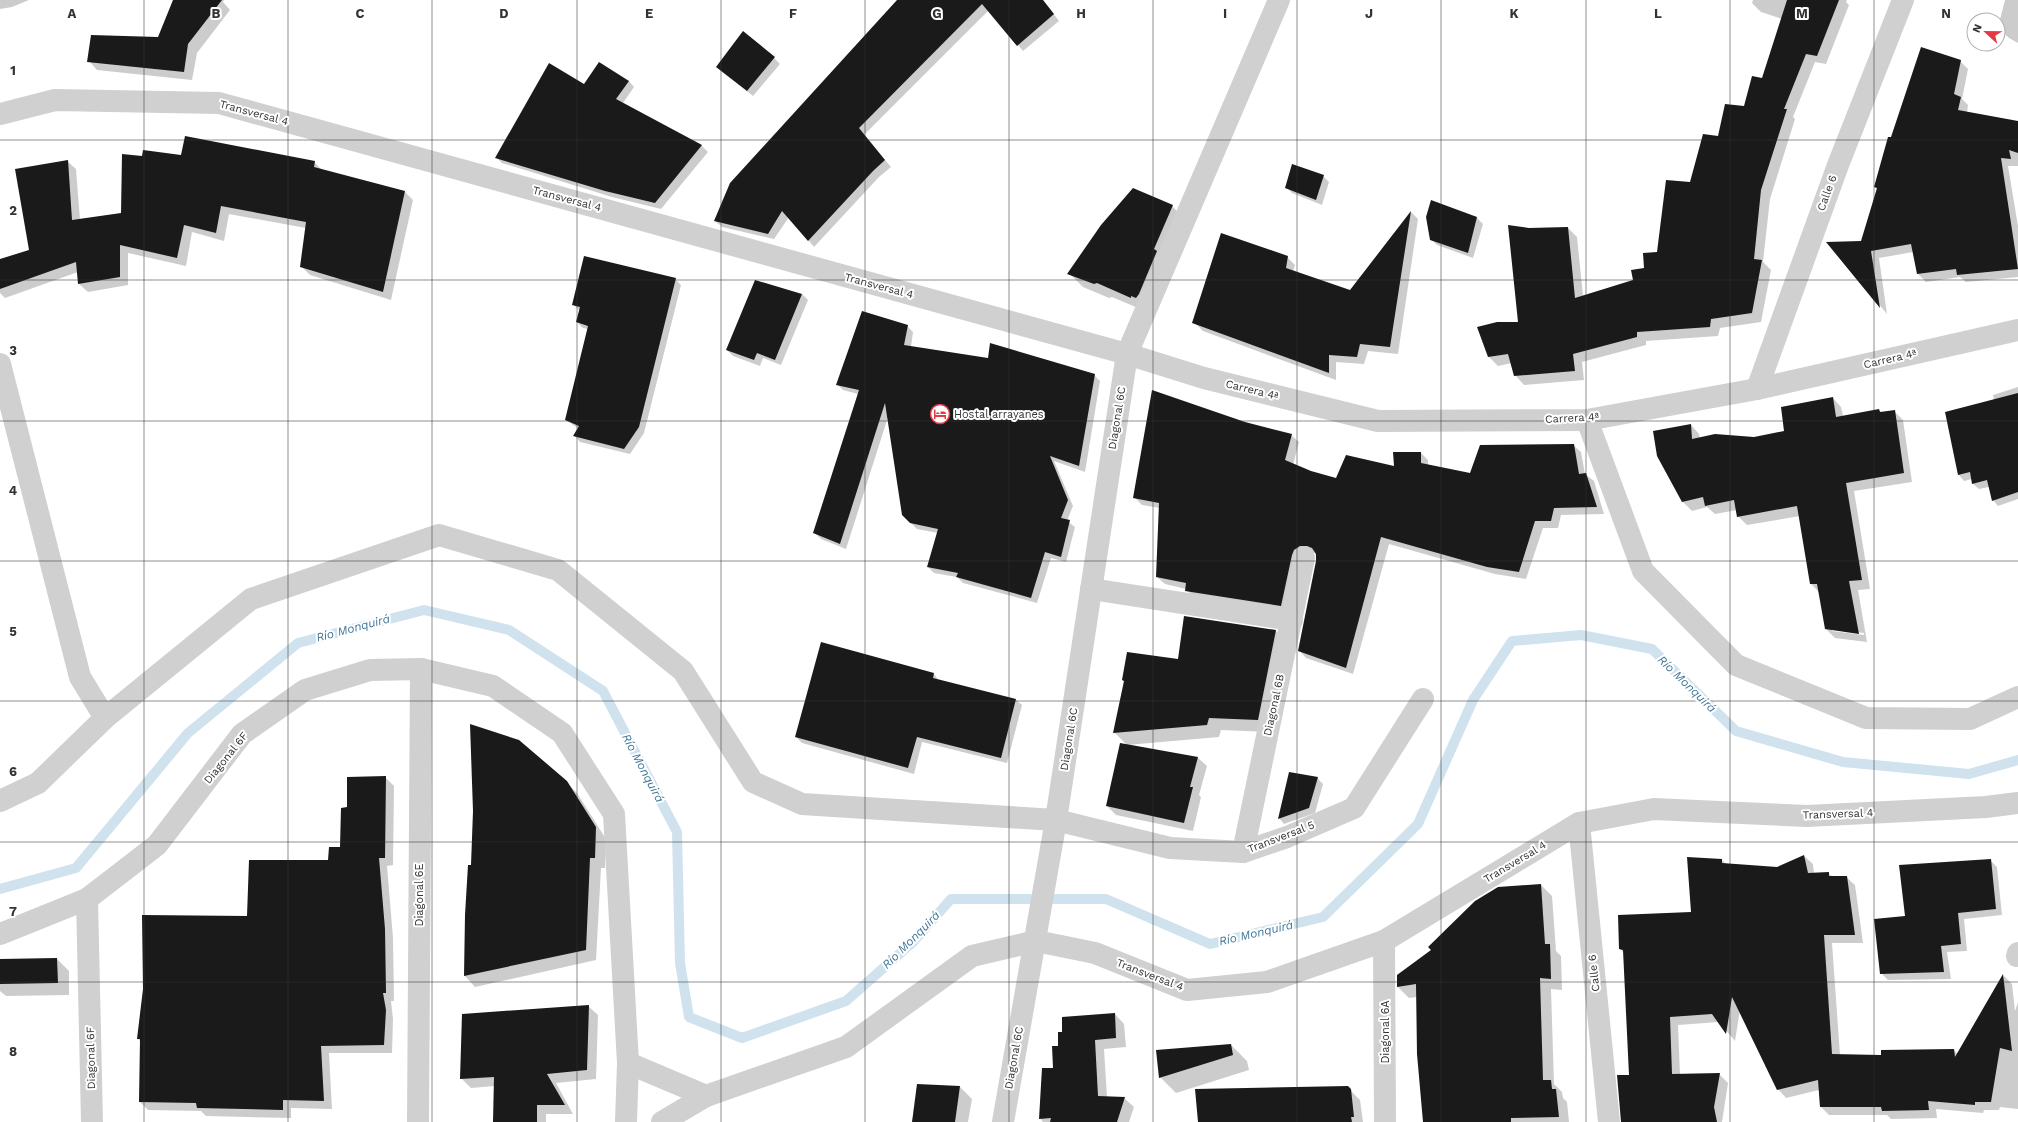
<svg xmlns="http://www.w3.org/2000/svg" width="2018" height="1122" viewBox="0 0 2018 1122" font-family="'Work Sans',sans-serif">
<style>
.shadow{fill:#0003;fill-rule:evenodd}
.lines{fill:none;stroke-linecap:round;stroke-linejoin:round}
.stream{stroke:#cfe2ee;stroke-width:10}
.building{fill:#1a1a1a}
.minor{stroke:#d0d0d0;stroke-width:22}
.grid{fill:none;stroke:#333;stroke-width:1;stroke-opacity:0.55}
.labels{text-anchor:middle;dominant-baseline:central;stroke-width:4;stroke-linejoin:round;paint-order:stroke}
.street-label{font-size:11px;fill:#333;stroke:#fff}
.poi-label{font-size:11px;fill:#333;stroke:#fff;text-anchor:start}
.water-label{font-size:12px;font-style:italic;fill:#3f7597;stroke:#fff}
.grid-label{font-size:13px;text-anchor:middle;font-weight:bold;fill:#333;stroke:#fff;stroke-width:4;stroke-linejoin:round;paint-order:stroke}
</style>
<rect width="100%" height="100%" fill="#fff"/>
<g class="shadow">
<polygon points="0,0 29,0 12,7 0,9"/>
<polygon points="174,0 224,0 223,2 230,10 197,53 192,80 97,70 89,61 159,39"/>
<polygon points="898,0 1043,0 1059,21 1023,51 989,10 864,135 891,167 879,177 814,247 789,217 774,239 722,227 715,221"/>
<polygon points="1753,0 1847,0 1846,2 1849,5 1826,64 1815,62 1793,117 1795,119 1770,199 1763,262 1771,270 1761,322 1720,328 1718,336 1646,341 1646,345 1582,362 1584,380 1524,385 1515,375 1512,363 1498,366 1489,357 1519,323 1529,229 1568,228 1577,237 1583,296 1634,280 1658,253 1690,183 1718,137 1745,107 1763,80 1782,19 1761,12 1752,3"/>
<polygon points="2005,0 2018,0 2018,43 2009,38 1998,27"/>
<polygon points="774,58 780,64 753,96 723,72"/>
<polygon points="1960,61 1968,69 1962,99 1968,105 1967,113 2018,122 2018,166 2008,166 2018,226 2018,277 1966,282 1960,277 1926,282 1918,274 1913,252 1879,258 1887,314 1828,243 1862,242 1878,190 1875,187 1891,138"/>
<polygon points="629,81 634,87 623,103 702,146 708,152 661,209 612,197 502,163 497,158 584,85"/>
<polygon points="143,157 182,157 314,162 322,170 405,192 413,200 391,300 310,275 301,266 306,228 229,214 224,241 192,232 186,266 128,253 128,285 88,292 79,284 78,272 5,298 0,293 0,260 30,250 67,161 76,169 80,220 122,214"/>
<polygon points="1323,176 1329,182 1322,205 1292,193 1286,187"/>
<polygon points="1172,206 1186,220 1145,311 1112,297 1109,298 1083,287 1069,273"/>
<polygon points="1411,212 1418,219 1398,354 1368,351 1364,364 1336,362 1336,380 1203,331 1196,324 1287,257 1295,265 1293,272 1351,291"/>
<polygon points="1477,218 1483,224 1473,258 1437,245 1431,239"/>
<polygon points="675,279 681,285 644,433 630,454 580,442 575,436 579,429 566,420 588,329 583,328 577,322 580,311 573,304"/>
<polygon points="802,294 808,300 781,365 763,358 760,366 733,356 727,350"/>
<polygon points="907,326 913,332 911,347 1094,375 1100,381 1085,472 1054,461 1073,506 1067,521 1075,527 1066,562 1051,558 1037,603 963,583 957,577 934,573 928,567 938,533 917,529 903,515 888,417 846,549 821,539 815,533 858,394 843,390 837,384"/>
<polygon points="2018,387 2018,499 1998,506 1993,500 1989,487 1979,489 1973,484 1972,479 1964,481 1959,475 1946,413 1994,400 1993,395"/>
<path d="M 1833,398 L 1841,407 L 1843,416 L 1879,410 L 1882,413 L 1894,411 L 1903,420 L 1912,482 L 1854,491 L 1870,589 L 1858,590 L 1867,642 L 1835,638 L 1826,629 L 1820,593 L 1811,584 L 1800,516 L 1747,525 L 1738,516 L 1737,510 L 1715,514 L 1707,507 L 1692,511 L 1683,502 L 1691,425 L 1699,434 L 1700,439 L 1754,438 L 1786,432 ZM 1832,629 L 1864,633 L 1864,635 L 1832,631 Z"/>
<polygon points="1245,423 1291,435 1299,442 1293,465 1310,472 1337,479 1396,468 1421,453 1428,460 1428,466 1470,475 1573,445 1581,452 1585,474 1594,481 1604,514 1561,515 1558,528 1543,528 1526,579 1495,574 1389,544 1353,674 1306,658 1299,650 1317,561 1315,553 1307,553 1289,613 1194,598 1186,589 1165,584 1157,577 1160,508 1142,505 1134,497"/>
<polygon points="1184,617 1276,631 1288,644 1270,732 1221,730 1219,737 1127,745 1198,758 1207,766 1199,795 1201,797 1193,831 1116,815 1107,806 1127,745 1114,732 1124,682 1123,680 1179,661"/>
<polygon points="934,674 939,681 1016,700 1022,705 1007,763 922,742 914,774 802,743 796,737"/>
<polygon points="385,777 394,786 393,865 387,866 393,938 394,1001 391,1001 393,1019 392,1053 329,1053 332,1109 291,1108 291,1118 206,1116 201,1111 148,1110 140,1102 141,1042 138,1039 248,917 329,861 341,848 348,808"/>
<polygon points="1317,778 1323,784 1315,813 1284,824 1279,818"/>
<polygon points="566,782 577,793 606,839 605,868 601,868 596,960 475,987 465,976 466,915"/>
<polygon points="1804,856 1813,864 1814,874 1828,873 1833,877 1846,877 1855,885 1863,943 1832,943 1840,1055 1882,1056 1954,1050 1958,1055 2004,976 2012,984 2015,1011 2018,1002 2018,1109 2000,1107 1999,1110 1984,1110 1983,1113 1936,1109 1937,1118 1891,1119 1887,1115 1829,1115 1820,1106 1819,1090 1786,1098 1778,1089 1740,1010 1735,1041 1719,1022 1678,1025 1680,1075 1719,1074 1728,1083 1722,1122 1622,1122 1630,1076 1624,953 1620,949 1692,913 1722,860 1727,865 1777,868"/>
<polygon points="1990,860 1997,867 2002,915 1964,919 1967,951 1947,952 1951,979 1888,980 1881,973 1906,917"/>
<polygon points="1541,885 1552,896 1556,951 1561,956 1562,990 1551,989 1554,1084 1562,1092 1563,1098 1567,1102 1569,1122 1424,1122 1417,997 1409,998 1398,987"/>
<polygon points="57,959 69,971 69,995 6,996 0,991 0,960"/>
<polygon points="588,1006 598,1015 596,1079 556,1083 573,1114 546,1114 546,1122 494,1122 495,1086 471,1088 461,1078"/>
<polygon points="1115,1014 1124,1024 1126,1047 1104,1049 1107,1097 1124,1098 1134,1107 1129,1122 1043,1122 1040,1118 1054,1069 1059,1046"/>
<polygon points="1231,1045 1247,1061 1249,1070 1176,1093 1160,1077"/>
<polygon points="960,1087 972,1099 968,1122 913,1122"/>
<polygon points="1347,1087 1360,1100 1363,1122 1199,1122"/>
</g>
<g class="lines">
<polyline class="stream" points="0,889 76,868 188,733 298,643 424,610 509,630 603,691 677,832 680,963 689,1017 742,1038 846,1001 913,942 951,899 1106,899 1210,944 1323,917 1418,824 1473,700 1512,641 1581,635 1652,649 1736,731 1843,762 1969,774 2018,760"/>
</g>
<g class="building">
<polygon points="173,0 222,0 188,44 184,72 87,62 91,35 158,37"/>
<polygon points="897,0 1043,0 1054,14 1017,46 982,4 859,128 885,160 873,171 808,241 782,211 768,234 714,221 730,183"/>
<polygon points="1787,0 1839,0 1817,56 1806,54 1784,109 1787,109 1761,190 1754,259 1762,260 1752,313 1711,319 1710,327 1637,332 1637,337 1573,354 1575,371 1514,376 1508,354 1488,357 1477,327 1497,322 1518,322 1508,225 1529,228 1568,227 1575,298 1633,280 1631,270 1644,268 1643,253 1657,252 1666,180 1690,182 1703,134 1718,136 1725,104 1744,106 1752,76 1762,78"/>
<polygon points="743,31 775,57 747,91 716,67"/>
<polygon points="1921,47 1961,60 1954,94 1961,97 1958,110 2018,121 2018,153 2009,150 2011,159 2001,158 2018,269 1957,275 1956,269 1917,274 1911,244 1871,251 1880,308 1826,242 1861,241 1877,188 1874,187 1888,137 1891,137"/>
<polygon points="599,62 629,81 616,99 702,145 655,203 605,191 495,158 549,63 584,84"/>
<polygon points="185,136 315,161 314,167 405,191 383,292 300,267 306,222 221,206 216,233 184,225 177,258 120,245 120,277 78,284 76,262 0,289 0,259 29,250 15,169 68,160 72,220 121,213 122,154 142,156 143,150 181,155"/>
<polygon points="1292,164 1324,175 1316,200 1285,188"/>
<polygon points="1133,188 1173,205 1154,249 1157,251 1139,294 1136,298 1131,296 1131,298 1097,283 1094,284 1067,274 1101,225"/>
<polygon points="1431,200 1477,217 1468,253 1430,240 1426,217"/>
<polygon points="1411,211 1390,347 1360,344 1357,357 1329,355 1329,373 1192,323 1221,233 1288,256 1286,268 1350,290"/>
<polygon points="584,256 676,278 639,427 624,449 573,436 579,426 565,420 588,326 576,322 580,307 572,305"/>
<polygon points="755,280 802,294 775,360 757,353 754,360 726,350"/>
<polygon points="862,311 908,325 904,345 988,358 990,343 1095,374 1079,466 1050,456 1068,500 1061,518 1070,520 1061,557 1045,552 1031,598 956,577 958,573 927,567 938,529 910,523 902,515 885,403 840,544 813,533 859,390 836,385"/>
<polygon points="1152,390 1245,422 1292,434 1285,460 1311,471 1336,478 1346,455 1394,466 1393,452 1421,452 1421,463 1470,473 1480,445 1574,444 1579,474 1586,473 1597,507 1554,508 1551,521 1535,521 1519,572 1487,567 1381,537 1346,668 1298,651 1316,561 1316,554 1312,548 1307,546 1300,546 1294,550 1292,555 1281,606 1185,591 1186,583 1156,577 1159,503 1133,498"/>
<polygon points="2018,393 2018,492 1992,501 1987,480 1972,484 1970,472 1958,475 1945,412"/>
<polygon points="1833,397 1836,417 1879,409 1880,412 1895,410 1904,473 1846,483 1862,580 1849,581 1859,634 1825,629 1817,584 1810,584 1797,506 1737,517 1734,500 1705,506 1703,497 1682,502 1657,456 1653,431 1691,424 1692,439 1715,434 1754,437 1784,431 1781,407"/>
<polygon points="1184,616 1276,630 1258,720 1209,718 1207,725 1113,733 1124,681 1122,680 1127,652 1178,659"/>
<polygon points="821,642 934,673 933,678 1016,699 1001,758 917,737 908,768 795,737"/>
<polygon points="470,724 519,740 567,781 596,827 595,858 590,858 586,950 464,976 465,915 468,865 471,865 473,811"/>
<polygon points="1120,743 1198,757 1190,787 1193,787 1184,823 1106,806"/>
<polygon points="1289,772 1318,777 1309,808 1278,819"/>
<polygon points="386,776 385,858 379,858 385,929 386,993 383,993 386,1010 384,1045 321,1046 324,1101 283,1100 283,1110 197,1108 196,1103 139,1102 140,1039 137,1039 143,989 142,915 247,916 249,860 328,860 329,847 340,847 341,808 347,807 347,777"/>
<polygon points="1804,855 1808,873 1829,872 1829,876 1847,876 1855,935 1824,935 1832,1054 1881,1055 1881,1050 1954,1049 1955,1057 2003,974 2012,1051 2000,1048 1991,1102 1975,1102 1975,1105 1928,1101 1929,1110 1882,1111 1881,1107 1820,1107 1818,1080 1777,1090 1732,997 1726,1034 1712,1014 1670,1017 1672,1074 1720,1073 1714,1107 1717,1122 1621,1122 1617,1075 1629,1075 1623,950 1619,949 1618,915 1691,912 1687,857 1722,859 1722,863 1777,867"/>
<polygon points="1991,859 1996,909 1958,913 1961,944 1941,946 1944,972 1880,974 1874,919 1905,916 1899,865"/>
<polygon points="1541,884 1545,944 1550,944 1551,979 1540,978 1543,1080 1551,1080 1552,1089 1556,1089 1559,1117 1511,1118 1511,1122 1423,1122 1417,1054 1416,984 1397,987 1397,975 1431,950 1428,947 1475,901 1498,887"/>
<polygon points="57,958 58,983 0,984 0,959"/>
<polygon points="589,1005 587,1070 547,1074 565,1105 537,1105 537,1122 493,1122 494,1077 460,1079 462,1014"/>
<polygon points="1115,1013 1116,1038 1095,1040 1098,1096 1125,1097 1117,1122 1050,1122 1051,1118 1039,1119 1042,1068 1053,1068 1052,1046 1058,1046 1058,1032 1062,1032 1062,1017"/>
<polygon points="1231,1044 1233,1055 1159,1078 1156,1050"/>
<polygon points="917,1084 960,1086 955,1122 912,1122"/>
<polygon points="1348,1086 1351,1089 1354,1117 1351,1117 1352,1122 1198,1122 1195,1089"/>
</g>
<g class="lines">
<g class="minor">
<polyline points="0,114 55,100 219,103 1127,354 1204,378 1378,421 1587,420 1757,389 2018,330"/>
<polyline points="0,364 80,677 105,718"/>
<polyline points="1757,389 1838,165 1903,0"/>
<polyline points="1587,420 1643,571 1736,665 1866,718 1970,719 2018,697"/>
<polyline points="1091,589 1292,620"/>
<polyline points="0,801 38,783 105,718 251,599 439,535 558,570 683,671 753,782 802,804 1056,820 1170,848 1243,852 1287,837 1354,808 1423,699"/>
<polyline points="1579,823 1609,1122"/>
<polyline points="1243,852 1304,558"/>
<polyline points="87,899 92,1122"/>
<polyline points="0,934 87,899 157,845 242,734 305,690 370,670 421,669 493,686 562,733 614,814 628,1063 626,1122"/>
<polyline points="1384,941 1385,1122"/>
<polyline points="2017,956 2018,953"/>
<polyline points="628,1063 706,1096"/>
<polyline points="418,1122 421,669"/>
<polyline points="662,1122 706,1096 846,1047 972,956 1036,941 1095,953 1187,990 1267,982 1384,941 1579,823 1654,809 1807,816 1986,807 2018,803"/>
<polyline points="1003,1122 1056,820 1127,354 1279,0"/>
</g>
</g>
<path class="grid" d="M 144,0 L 144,1122M 288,0 L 288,1122M 432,0 L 432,1122M 577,0 L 577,1122M 721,0 L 721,1122M 865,0 L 865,1122M 1009,0 L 1009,1122M 1153,0 L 1153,1122M 1297,0 L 1297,1122M 1441,0 L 1441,1122M 1586,0 L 1586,1122M 1730,0 L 1730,1122M 1874,0 L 1874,1122M 0,140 L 2018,140M 0,280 L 2018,280M 0,421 L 2018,421M 0,561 L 2018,561M 0,701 L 2018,701M 0,842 L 2018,842M 0,982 L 2018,982"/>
<defs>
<g id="hotel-ring" transform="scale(1)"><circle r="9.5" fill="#fff" stroke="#e63946" stroke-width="1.5"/><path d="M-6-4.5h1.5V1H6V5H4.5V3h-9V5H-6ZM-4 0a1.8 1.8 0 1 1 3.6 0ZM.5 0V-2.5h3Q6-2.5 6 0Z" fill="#e63946"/></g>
</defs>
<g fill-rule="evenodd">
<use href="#hotel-ring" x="940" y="414"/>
</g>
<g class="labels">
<g class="street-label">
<text transform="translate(254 113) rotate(15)">Transversal 4</text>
<text transform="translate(1827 193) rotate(-70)">Calle 6</text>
<text transform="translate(567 199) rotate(15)">Transversal 4</text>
<text transform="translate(879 286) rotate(15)">Transversal 4</text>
<text transform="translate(1890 359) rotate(-13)">Carrera 4ª</text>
<text transform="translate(1252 390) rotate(14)">Carrera 4ª</text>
<text transform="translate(1117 418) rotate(-81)">Diagonal 6C</text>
<text transform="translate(1572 418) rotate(-3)">Carrera 4ª</text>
<text transform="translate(1274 705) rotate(-78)">Diagonal 6B</text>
<text transform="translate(1069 739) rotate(-81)">Diagonal 6C</text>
<text transform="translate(226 758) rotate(-51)">Diagonal 6F</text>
<text transform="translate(1838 814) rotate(-2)">Transversal 4</text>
<text transform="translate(1281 837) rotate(-21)">Transversal 5</text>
<text transform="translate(1515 862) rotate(-31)">Transversal 4</text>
<text transform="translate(419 895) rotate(-90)">Diagonal 6E</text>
<text transform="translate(1594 973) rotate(-96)">Calle 6</text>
<text transform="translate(1150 975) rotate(21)">Transversal 4</text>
<text transform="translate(1385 1032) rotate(-90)">Diagonal 6A</text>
<text transform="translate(91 1058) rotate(-91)">Diagonal 6F</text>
<text transform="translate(1014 1058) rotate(-80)">Diagonal 6C</text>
</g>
<g class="poi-label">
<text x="954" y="414">Hostal arrayanes</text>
</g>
<g class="water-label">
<text transform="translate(353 628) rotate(-15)">Río Monquirá</text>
<text transform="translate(1687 684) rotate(44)">Río Monquirá</text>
<text transform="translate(643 768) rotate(62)">Río Monquirá</text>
<text transform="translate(1256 933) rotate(-13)">Río Monquirá</text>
<text transform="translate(911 940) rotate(-45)">Río Monquirá</text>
</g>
</g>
<g class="grid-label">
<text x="72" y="18">A</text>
<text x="216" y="18">B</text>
<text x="360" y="18">C</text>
<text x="504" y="18">D</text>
<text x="649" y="18">E</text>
<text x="793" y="18">F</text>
<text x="937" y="18">G</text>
<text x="1081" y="18">H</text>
<text x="1225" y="18">I</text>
<text x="1369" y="18">J</text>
<text x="1514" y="18">K</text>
<text x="1658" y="18">L</text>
<text x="1802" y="18">M</text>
<text x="1946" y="18">N</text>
<text x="13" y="75">1</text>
<text x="13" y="215">2</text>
<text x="13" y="355">3</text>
<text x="13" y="495">4</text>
<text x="13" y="636">5</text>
<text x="13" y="776">6</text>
<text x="13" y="916">7</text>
<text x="13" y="1056">8</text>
</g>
<g transform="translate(1986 32) rotate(292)"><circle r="19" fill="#ffffff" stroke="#adadad"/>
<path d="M0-3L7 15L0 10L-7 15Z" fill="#e63946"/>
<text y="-6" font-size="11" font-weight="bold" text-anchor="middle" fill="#333333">N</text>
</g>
</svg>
